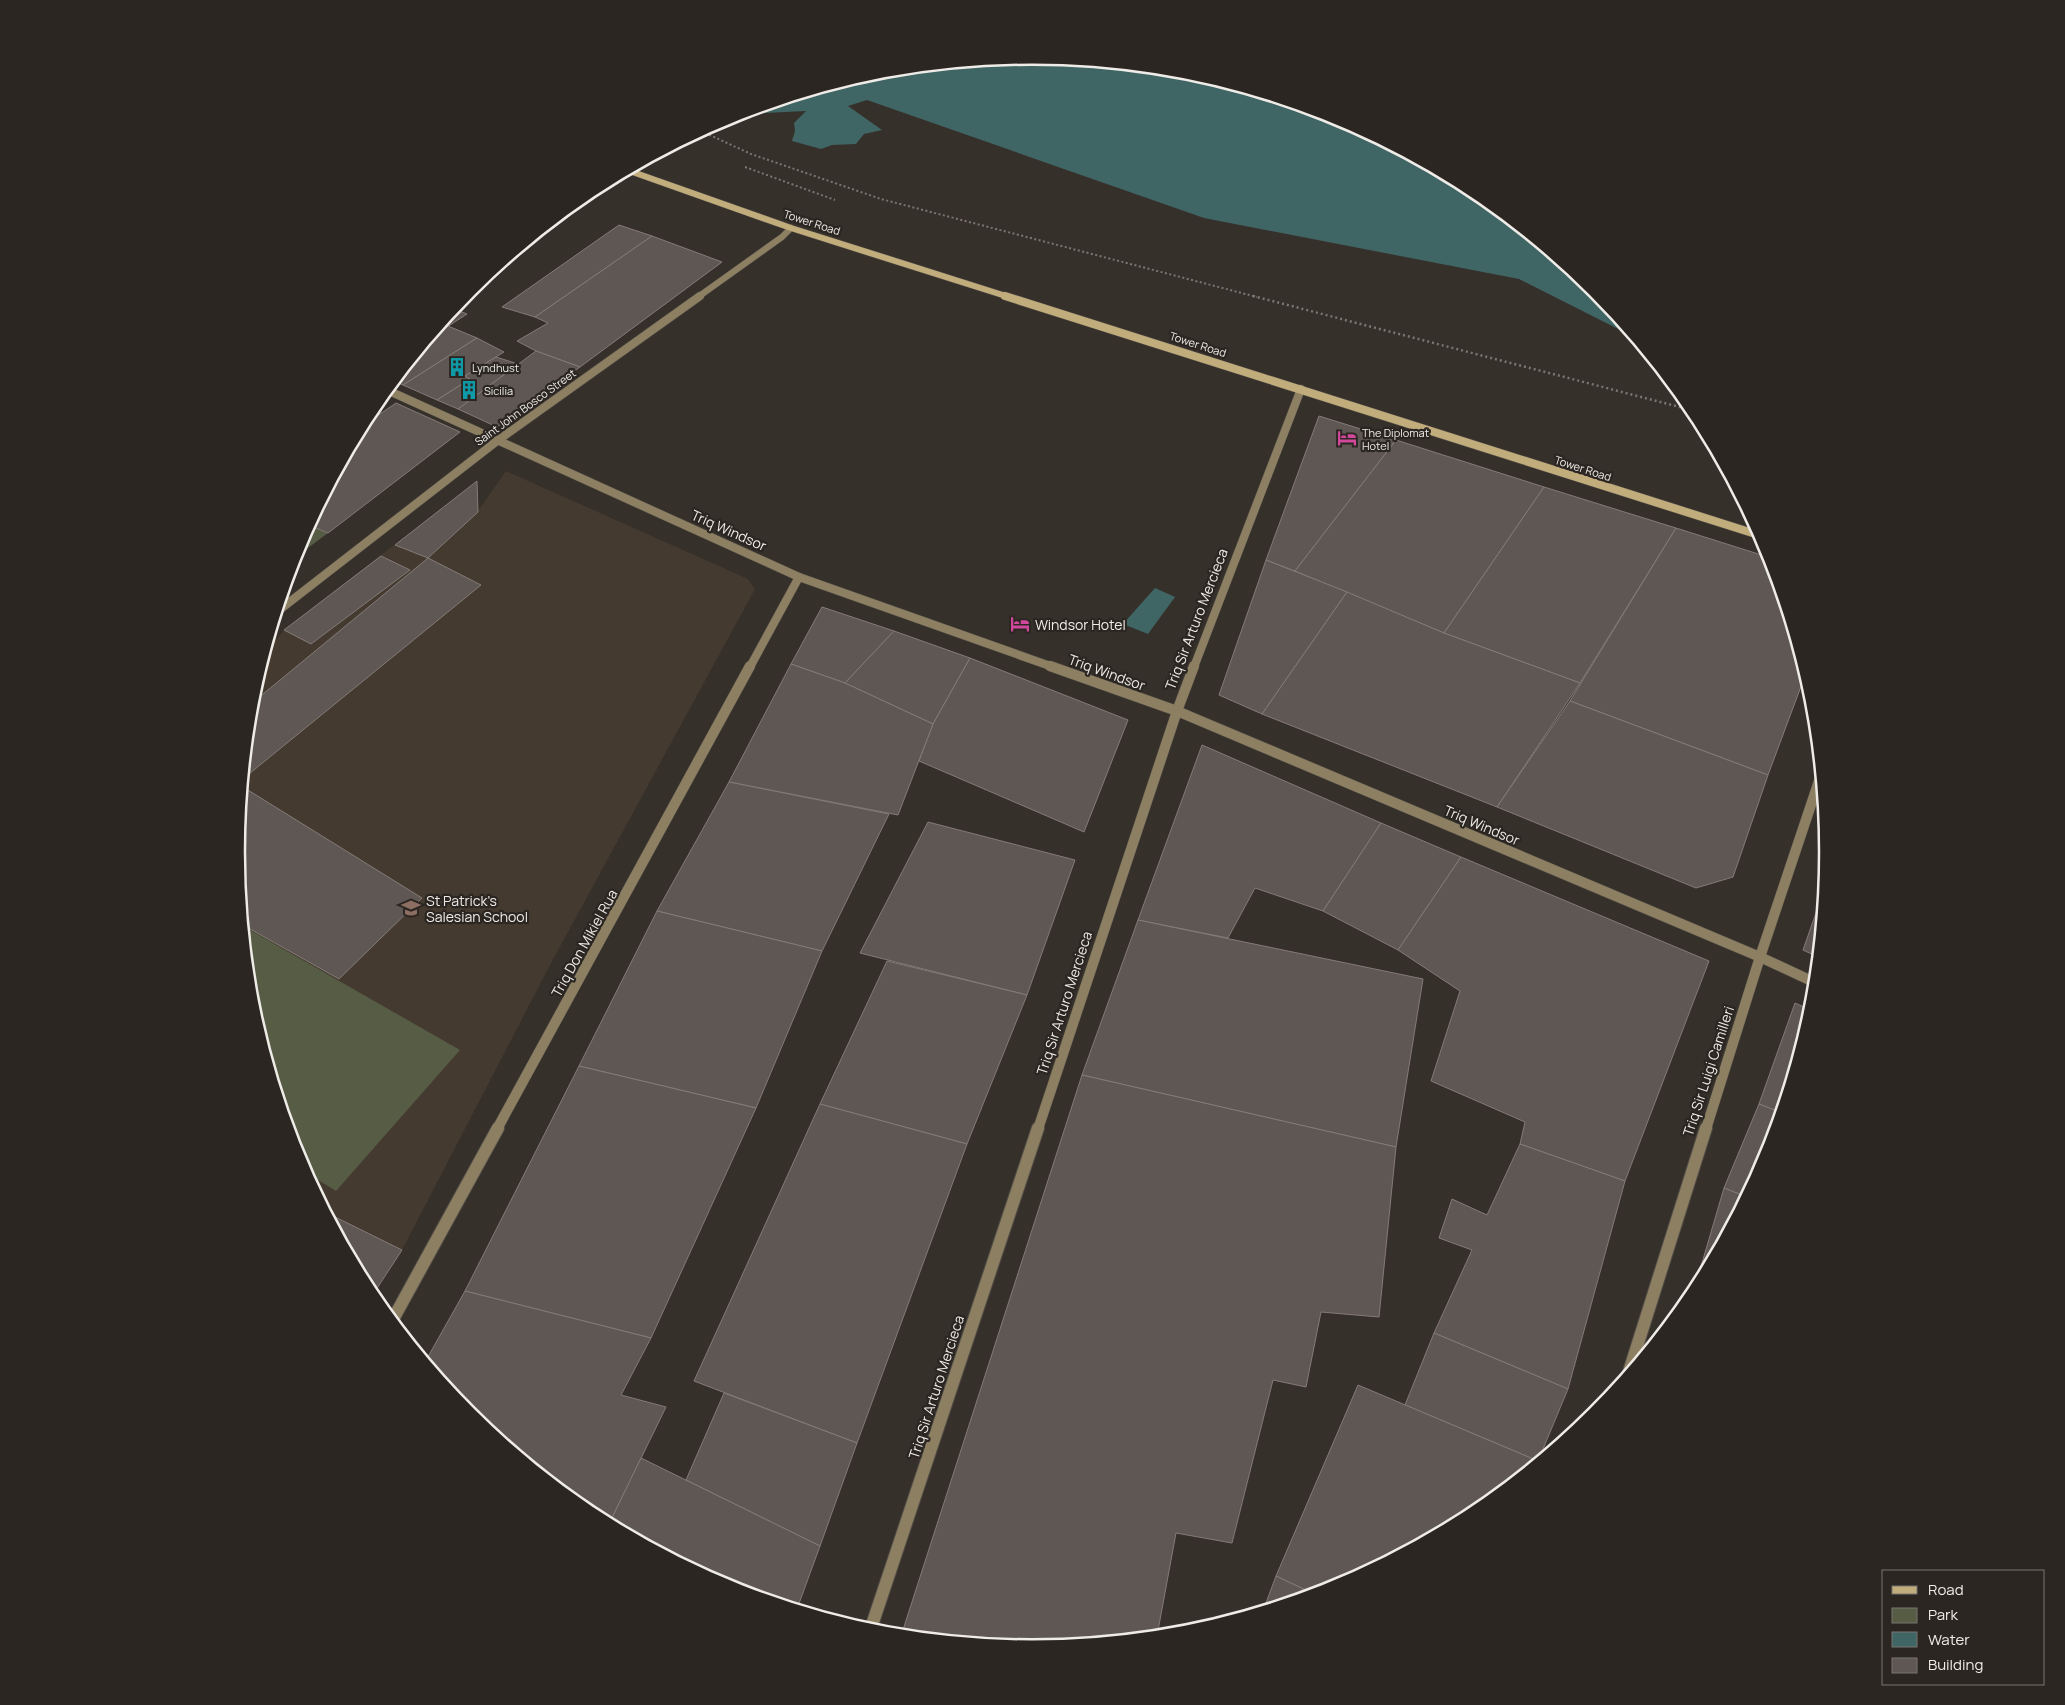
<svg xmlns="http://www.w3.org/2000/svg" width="2065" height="1705" viewBox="0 0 2065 1705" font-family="Manrope,sans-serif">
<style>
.built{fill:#443a30}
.green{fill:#575c45}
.water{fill:#406565}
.building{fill:#5f5753;stroke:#847b78}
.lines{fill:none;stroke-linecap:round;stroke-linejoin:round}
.minor-far3-casing{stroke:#544e49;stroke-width:7}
.minor-far2-casing{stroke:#544e49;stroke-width:9}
.minor-far1-casing{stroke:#544e49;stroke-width:11}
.minor-casing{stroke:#544e49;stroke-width:14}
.secondary-far1-casing{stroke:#544e49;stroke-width:7}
.secondary-casing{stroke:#544e49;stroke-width:9}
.path-far1{stroke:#7b7672;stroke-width:2;stroke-dasharray:2 2.5;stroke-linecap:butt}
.path{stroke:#7b7672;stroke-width:2.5;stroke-dasharray:2 3;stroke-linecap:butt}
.minor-far3{stroke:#8d8062;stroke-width:6}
.minor-far2{stroke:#8d8062;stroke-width:8}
.minor-far1{stroke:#8d8062;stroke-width:10}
.minor{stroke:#8d8062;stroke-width:12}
.secondary-far1{stroke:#c1ac7c;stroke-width:6}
.secondary{stroke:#c1ac7c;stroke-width:8}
.labels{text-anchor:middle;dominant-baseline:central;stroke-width:4.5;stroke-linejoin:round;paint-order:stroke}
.far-street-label{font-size:11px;fill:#efece8;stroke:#2b2621}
.far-poi-label{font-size:11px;fill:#efece8;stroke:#2b2621;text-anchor:start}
.street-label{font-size:14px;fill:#efece8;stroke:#2b2621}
.poi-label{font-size:14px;fill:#efece8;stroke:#2b2621;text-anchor:start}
.rim{fill:none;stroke:#efece8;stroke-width:2.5}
</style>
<rect width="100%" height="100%" fill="#36302b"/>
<polygon class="built" points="506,471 748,579 755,589 550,965 402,1250 372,1296 297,1157 251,1008 236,852 252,697 264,655 284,630 477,481 478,511"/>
<g class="green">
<polygon points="309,525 328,533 293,559 297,548"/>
<polygon points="243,926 460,1050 336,1191 305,1172 297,1157 251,1008"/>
</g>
<g class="water">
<polygon points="1033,56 1188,72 1337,117 1475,191 1596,290 1634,337 1519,279 1204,218 867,100 848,106 882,130 864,134 856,144 832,145 821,149 792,141 795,131 794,123 806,111 765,113 765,108 756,108 877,71"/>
<polygon points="1155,588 1175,597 1148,634 1123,624"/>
</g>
<g class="building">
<polygon points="619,225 652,236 535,317 502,307"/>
<polygon points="652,236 722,262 580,367 536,351 517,341 548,323 535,317"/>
<polygon points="454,309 467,314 430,338"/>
<polygon points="448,326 477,338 403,385 394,381 430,338"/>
<polygon points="477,338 504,352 465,376 470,379 437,400 403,385"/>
<polygon points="536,351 580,367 497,427 458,409"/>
<polygon points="496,357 518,364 458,409 437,400 470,379 465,376"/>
<polygon points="396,403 460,432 328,533 309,525 361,427"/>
<polygon points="1319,416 1396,440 1295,571 1266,560"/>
<polygon points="1396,440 1544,487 1444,633 1295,571"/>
<polygon points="477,481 478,512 428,558 395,545"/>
<polygon points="1544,487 1676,528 1580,683 1444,633"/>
<polygon points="1676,528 1771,558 1806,673 1768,775 1570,701"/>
<polygon points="381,556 410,570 311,644 284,630"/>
<polygon points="428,558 481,585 244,778 251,704"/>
<polygon points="1266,560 1347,592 1262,714 1219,695"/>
<polygon points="1347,592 1444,633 1580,683 1497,807 1262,714"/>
<polygon points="822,607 894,631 845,683 791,664"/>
<polygon points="894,631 970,658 933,724 845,683"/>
<polygon points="970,658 1128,720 1084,832 919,761 933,724"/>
<polygon points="791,664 845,683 933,724 898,815 729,782"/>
<polygon points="1570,701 1768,775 1733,877 1696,888 1497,807"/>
<polygon points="1202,745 1381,823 1323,911 1255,888 1228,938 1138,920"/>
<polygon points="729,782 889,814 822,951 657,911"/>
<polygon points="243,787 422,898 339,979 243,925 236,852"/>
<polygon points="928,822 1075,860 1027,995 860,953"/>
<polygon points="1381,823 1461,857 1398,950 1323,911"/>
<polygon points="1461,857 1709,961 1625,1181 1520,1144 1525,1122 1431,1081 1460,991 1398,950"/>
<polygon points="1825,887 1818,957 1803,950"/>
<polygon points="657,911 822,951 756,1108 579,1066"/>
<polygon points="1138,920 1423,979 1396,1147 1082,1075"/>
<polygon points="887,961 1027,995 967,1144 820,1104"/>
<polygon points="1795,1003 1813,1011 1782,1113 1759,1104"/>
<polygon points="579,1066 756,1108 651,1338 465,1291"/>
<polygon points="1082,1075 1396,1147 1379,1317 1321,1312 1306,1387 1273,1380 1232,1543 1176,1533 1157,1636 1032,1649 901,1636"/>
<polygon points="820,1104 967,1144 857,1443 694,1381"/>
<polygon points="1759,1104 1782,1113 1768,1157 1747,1197 1724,1188"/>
<polygon points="1520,1144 1625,1181 1568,1389 1434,1333 1472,1250 1439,1238 1452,1199 1487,1215"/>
<polygon points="1724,1188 1747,1197 1692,1297"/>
<polygon points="327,1213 402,1250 372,1296 370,1295"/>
<polygon points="465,1291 651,1338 621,1395 666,1407 609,1524 590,1514 469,1415 425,1362"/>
<polygon points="1434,1333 1568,1389 1538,1461 1405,1405"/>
<polygon points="1358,1385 1538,1461 1537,1464 1475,1515 1337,1588 1316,1595 1276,1576"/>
<polygon points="724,1393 857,1443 820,1546 686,1480"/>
<polygon points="641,1458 820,1546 797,1609 728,1588 609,1524"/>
<polygon points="1276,1576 1316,1595 1263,1611"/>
</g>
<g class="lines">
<g class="minor-far3-casing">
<polyline id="minor-far3" points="698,297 782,237 791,228"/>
</g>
<g class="minor-far2-casing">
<g id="minor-far2">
<polyline points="387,390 799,577 1053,667"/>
<polyline points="278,611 497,441 700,296"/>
<polyline points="750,667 799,577"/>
<polyline points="1194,667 1301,389"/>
</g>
</g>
<g class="minor-far1-casing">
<g id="minor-far1">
<polyline points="1050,666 1177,711 1760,957 1816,983"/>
<polyline points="497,1129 750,666"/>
<polyline points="1038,1129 1177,711 1194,666"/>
<polyline points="1706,1129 1760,957 1821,775"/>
</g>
</g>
<g class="minor-casing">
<g id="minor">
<polyline points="392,1321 498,1128"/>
<polyline points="1627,1378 1706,1128"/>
<polyline points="870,1631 1038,1128"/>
</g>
</g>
<g class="secondary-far1-casing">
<polyline id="secondary-far1" points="627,170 791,228 1009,297"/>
</g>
<g class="secondary-casing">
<polyline id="secondary" points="1005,296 1762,536"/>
</g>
<g class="path-far1">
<polyline points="701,131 751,154 881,199 1257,297"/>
<polyline points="745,167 835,200"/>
</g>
<polyline class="path" points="1253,296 1695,411"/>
<use href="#minor-far3" class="minor-far3"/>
<use href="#minor-far2" class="minor-far2"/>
<use href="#minor-far1" class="minor-far1"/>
<use href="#minor" class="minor"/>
<use href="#secondary-far1" class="secondary-far1"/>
<use href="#secondary" class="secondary"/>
</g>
<defs>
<g id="building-bare" transform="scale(1.5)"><path d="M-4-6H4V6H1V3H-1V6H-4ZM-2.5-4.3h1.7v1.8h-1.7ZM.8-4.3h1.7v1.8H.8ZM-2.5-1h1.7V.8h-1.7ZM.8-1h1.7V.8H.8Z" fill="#0f9aa8" stroke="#2b2621" stroke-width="2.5" paint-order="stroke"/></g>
<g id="hotel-bare" transform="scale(1.5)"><path d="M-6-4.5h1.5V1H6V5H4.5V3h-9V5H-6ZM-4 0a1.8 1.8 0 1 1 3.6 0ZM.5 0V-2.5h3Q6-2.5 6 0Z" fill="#d1479c" stroke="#2b2621" stroke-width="2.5" paint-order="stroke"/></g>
<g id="school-bare" transform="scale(1.5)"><path d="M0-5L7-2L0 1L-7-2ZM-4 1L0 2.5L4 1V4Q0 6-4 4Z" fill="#8d6e63" stroke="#2b2621" stroke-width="2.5" paint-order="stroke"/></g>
</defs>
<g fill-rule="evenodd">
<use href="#building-bare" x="457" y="367"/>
<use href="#building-bare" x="469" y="390"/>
<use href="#hotel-bare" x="1347" y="438"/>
<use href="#hotel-bare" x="1020" y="624"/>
<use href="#school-bare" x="411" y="908"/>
</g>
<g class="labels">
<g class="far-street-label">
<text transform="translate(812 222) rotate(18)">Tower Road</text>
<text transform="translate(1198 344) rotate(18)">Tower Road</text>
<text transform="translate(525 407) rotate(-36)">Saint John Bosco Street</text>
<text transform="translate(1583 468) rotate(18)">Tower Road</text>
</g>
<g class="far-poi-label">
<text x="472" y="367">Lyndhust</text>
<text x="484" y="390">Sicilia</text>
<text x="1362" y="432">The Diplomat<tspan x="1362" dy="13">Hotel</tspan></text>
</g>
<g class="street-label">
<text transform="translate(729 530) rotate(24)">Triq Windsor</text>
<text transform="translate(1196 619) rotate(-69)">Triq Sir Arturo Mercieca</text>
<text transform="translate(1107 672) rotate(20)">Triq Windsor</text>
<text transform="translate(1482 825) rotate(23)">Triq Windsor</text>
<text transform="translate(584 943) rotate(-61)">Triq Don Mikiel Rua</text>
<text transform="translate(1064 1003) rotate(-72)">Triq Sir Arturo Mercieca</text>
<text transform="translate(1708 1071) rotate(-72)">Triq Sir Luigi Camilleri</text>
<text transform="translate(936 1387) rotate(-72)">Triq Sir Arturo Mercieca</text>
</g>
<g class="poi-label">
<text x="1035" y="624">Windsor Hotel</text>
<text x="426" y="900">St Patrick's<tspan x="426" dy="16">Salesian School</tspan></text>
</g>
</g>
<path d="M0 0H2065V1705H0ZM245 852a787 787 0 1 1 1574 0a787 787 0 1 1-1574 0Z" fill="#2b2621" fill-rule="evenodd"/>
<path class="rim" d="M245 852a787 787 0 1 1 1574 0a787 787 0 1 1-1574 0Z"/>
<rect x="1882" y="1570" width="162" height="115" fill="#2b2621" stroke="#797571"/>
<rect x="1892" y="1586" width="25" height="8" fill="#c1ac7c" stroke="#797571"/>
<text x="1928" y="1595" font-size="15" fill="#efece8">Road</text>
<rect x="1892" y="1608" width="25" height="15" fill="#575c45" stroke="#797571"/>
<text x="1928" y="1620" font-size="15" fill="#efece8">Park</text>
<rect x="1892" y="1632" width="25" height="15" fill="#406565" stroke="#797571"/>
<text x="1928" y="1645" font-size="15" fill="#efece8">Water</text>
<rect x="1892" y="1658" width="25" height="15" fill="#5f5753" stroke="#797571"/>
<text x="1928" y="1670" font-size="15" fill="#efece8">Building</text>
</svg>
